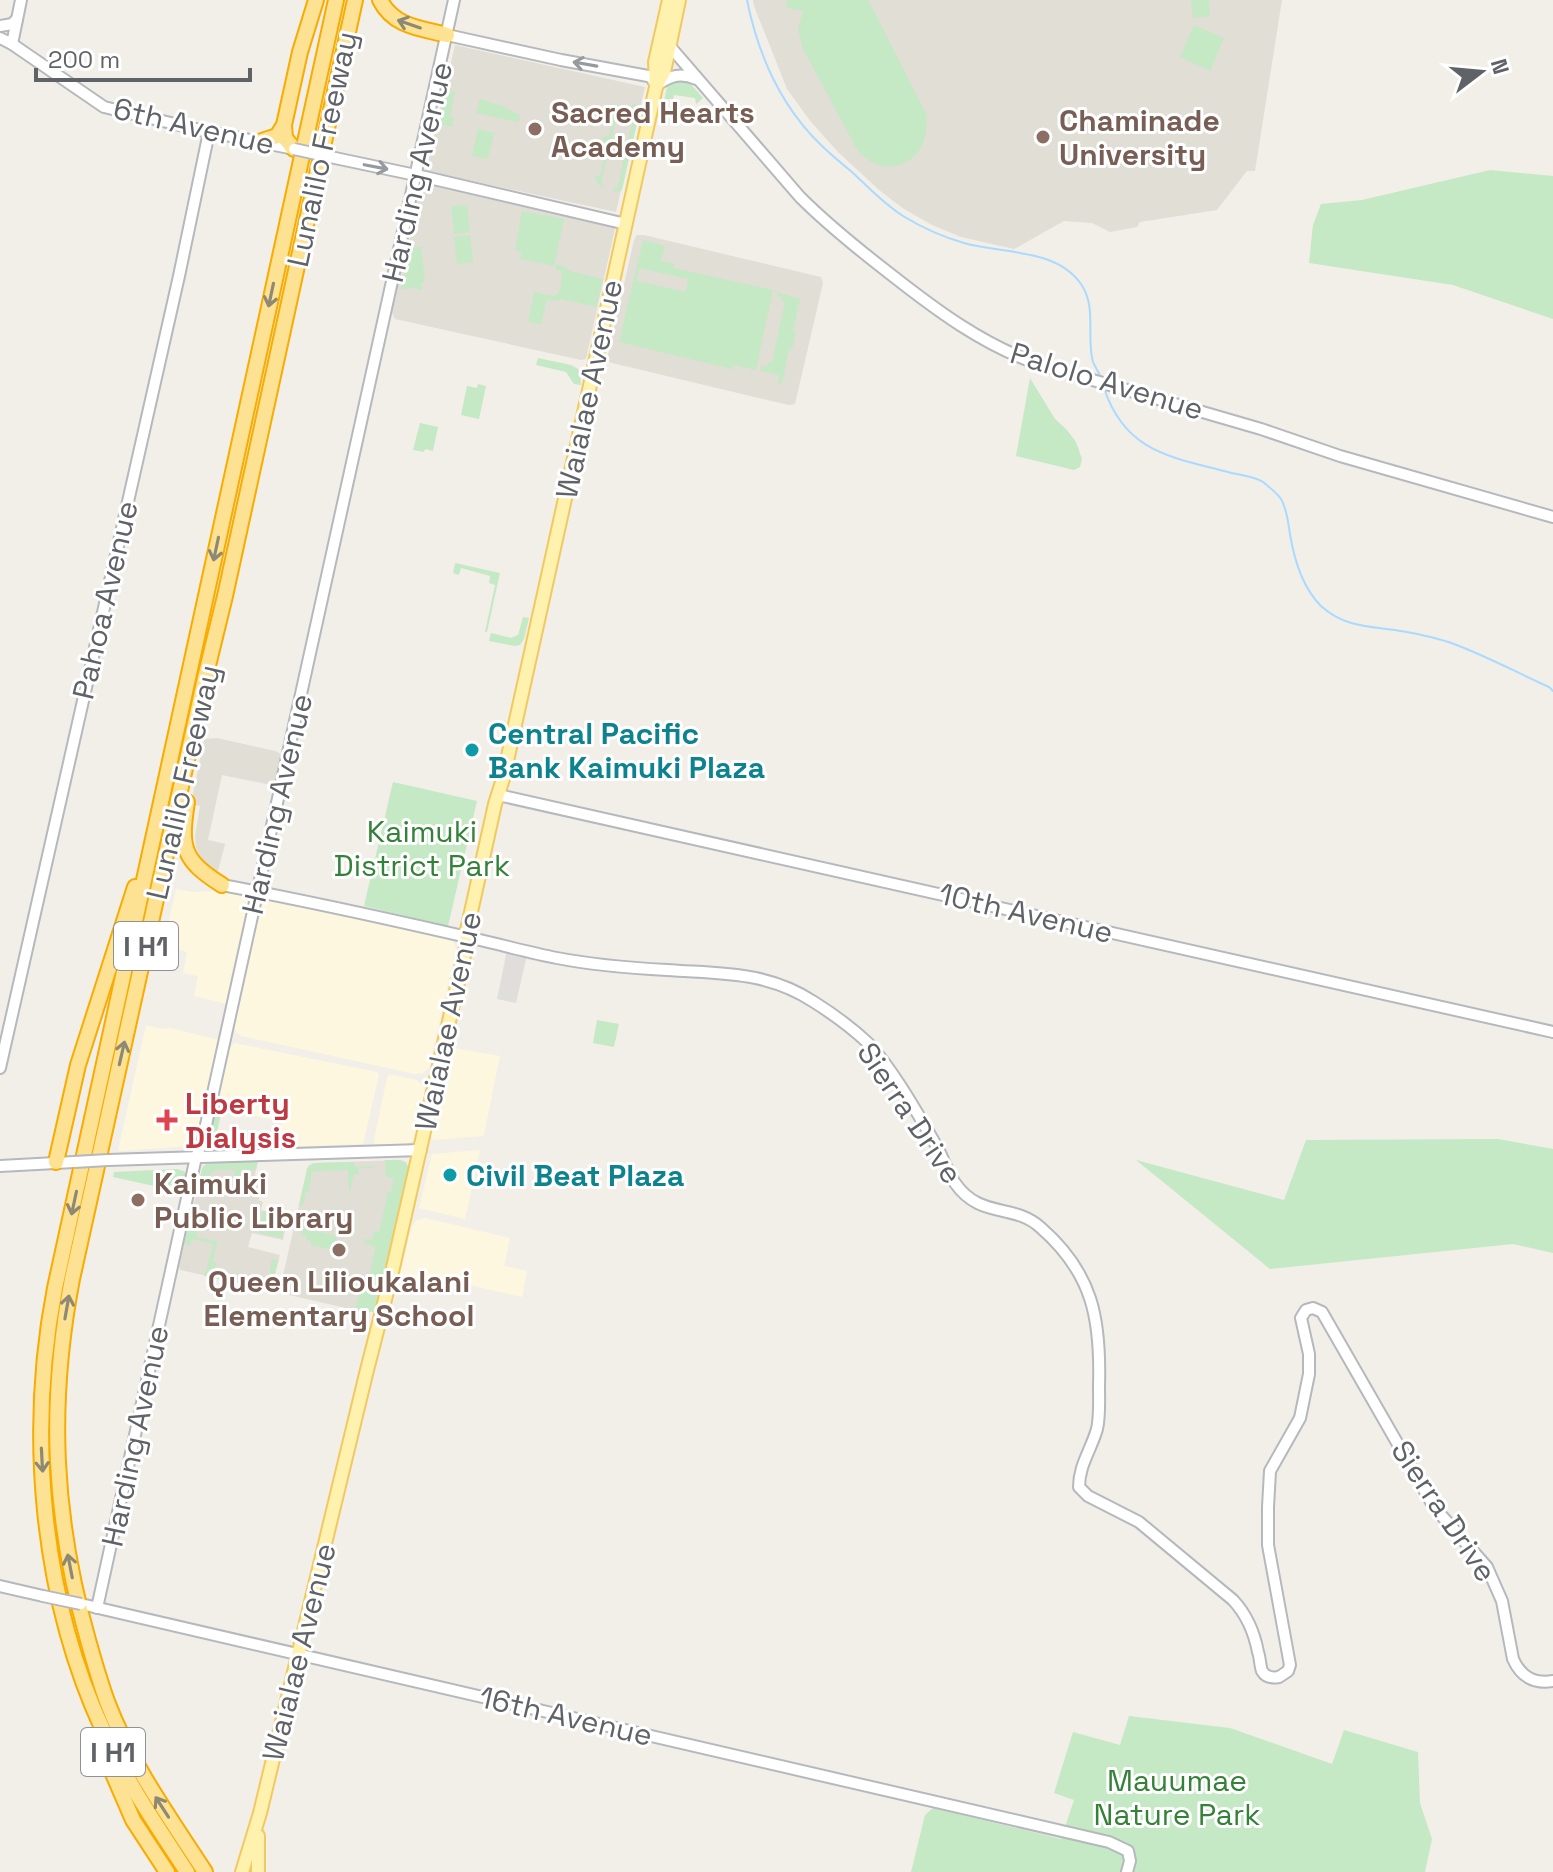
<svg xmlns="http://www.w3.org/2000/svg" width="1553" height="1872" viewBox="0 0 1553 1872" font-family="'Space Grotesk',sans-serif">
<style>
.commercial{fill:#fef7e0}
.industrial{fill:#e0deda}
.education{fill:#e1ded6}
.green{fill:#c5e8c5;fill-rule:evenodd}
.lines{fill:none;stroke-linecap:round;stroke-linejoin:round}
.stream{stroke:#aadaff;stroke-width:2}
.tertiary-casing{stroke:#b5b8bc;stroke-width:14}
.primary-casing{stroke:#f2c960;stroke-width:16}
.motorway-casing{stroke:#f9ab00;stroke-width:18}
.tertiary{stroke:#fff;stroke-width:10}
.primary{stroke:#fff2af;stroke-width:12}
.motorway{stroke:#fde293;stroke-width:14}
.tertiary-bridge-casing{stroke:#b5b8bc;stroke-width:14;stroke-linecap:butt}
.tertiary-bridge{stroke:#fff;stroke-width:10}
.oneway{stroke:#8e8975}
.oneway2{stroke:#979a9d}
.education-dot{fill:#8d6e63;stroke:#fff;stroke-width:3}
.culture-dot{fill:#0f9aa8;stroke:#fff;stroke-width:3}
.health-dot{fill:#e0444e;stroke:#fff;stroke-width:3}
.labels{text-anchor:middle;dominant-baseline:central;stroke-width:6;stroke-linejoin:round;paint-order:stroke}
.shield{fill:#fff;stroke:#8f9295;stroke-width:2}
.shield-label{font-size:28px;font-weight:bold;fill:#5f6368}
.education-label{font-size:30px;font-weight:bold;fill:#785e54;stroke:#fff;text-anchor:start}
.street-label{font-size:30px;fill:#5f6368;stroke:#fff}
.culture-label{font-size:30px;font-weight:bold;fill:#0d838f;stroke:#fff;text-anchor:start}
.park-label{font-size:30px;fill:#348238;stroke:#fff}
.health-label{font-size:30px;font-weight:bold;fill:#be3a42;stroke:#fff;text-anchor:start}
</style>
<rect width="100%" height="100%" fill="#f1efe8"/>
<g class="commercial">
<polygon points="176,889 193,892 222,891 240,894 246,898 248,908 227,1004 194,996 198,976 183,973 187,952 163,946"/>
<polygon points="268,898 448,936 453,939 456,949 429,1068 423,1073 415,1074 241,1036 236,1033 234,1024 247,965 262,905"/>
<polygon points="146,1025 162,1029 170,1028 219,1040 196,1140 191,1146 118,1151"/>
<polygon points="234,1043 377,1072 379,1075 363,1144 277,1147 282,1122 216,1108 229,1049"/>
<polygon points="454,1048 500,1056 484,1134 483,1136 433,1140 431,1136 450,1052"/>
<polygon points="392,1075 417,1080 424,1087 424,1096 416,1137 413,1141 406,1144 375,1145 374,1140 387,1078 389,1075"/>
<polygon points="480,1150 465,1219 419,1208 432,1154"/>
<polygon points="425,1218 510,1238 504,1266 527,1271 522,1297 451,1281 448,1290 399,1277 412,1226 417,1220"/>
</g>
<polygon class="industrial" points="507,950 527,955 516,1003 497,999"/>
<g class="education">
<polygon points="753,0 1282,0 1255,171 1247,171 1217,210 1140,222 1137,227 1110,232 1092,223 1064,221 1014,249 961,237 932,225 904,209 879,190 838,152 811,122 787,89 754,6"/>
<polygon points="455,45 645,87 616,212 426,171"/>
<polygon points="427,183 612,226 615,229 586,359 581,360 395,319 391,311 418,188 422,184"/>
<polygon points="637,235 644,235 821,277 823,283 795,404 789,405 780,403 612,363 608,361 608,355 634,240"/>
<polygon points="217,738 275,751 281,754 282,758 276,786 222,775 208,840 225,844 217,875 204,863 196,848 195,836 200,806 191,804 204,739"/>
<polygon points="399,1160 406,1162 408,1171 375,1310 367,1313 285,1294 281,1284 308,1166 315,1163"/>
<polygon points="258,1161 253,1184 263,1186 259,1200 263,1202 261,1210 288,1216 283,1240 252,1233 248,1247 280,1255 272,1287 268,1289 180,1270 179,1265 203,1166 211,1163"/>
</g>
<g class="green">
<path d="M 787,0 L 867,0 L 871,5 L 926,114 C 933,159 889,185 858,151 L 803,49 L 798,29 L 803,11 L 787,8 Z"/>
<polygon points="1191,0 1209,0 1210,16 1193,18"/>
<polygon points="1194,25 1224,38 1210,71 1180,57"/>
<polygon points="674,80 688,81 703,98 696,104 695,98 674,95 673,99 668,99 665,109 668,112 664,115 661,115 667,87"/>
<polygon points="447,90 455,92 450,116 454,118 452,127 439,124"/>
<polygon points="480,99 487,100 487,102 503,106 519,115 520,120 517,122 476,113"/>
<polygon points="623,104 622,107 618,106 612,137 616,141 613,154 608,154 601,184 605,186 603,188 598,184 595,178 596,176 600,176 605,153 601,151 603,137 609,136 613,119 609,117 609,115 615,107"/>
<polygon points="633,104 638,105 640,109 622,190 618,192 614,191 613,188 618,187 624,157 620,154 623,141 628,140 635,110 631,107"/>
<polygon points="478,129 494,133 488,159 472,156"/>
<polygon points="1490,170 1553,176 1553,319 1453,285 1309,263 1313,225 1321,204 1362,200"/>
<polygon points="467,205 470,232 454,234 451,206"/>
<polygon points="522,211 564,219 554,266 520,259 522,252 515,250"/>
<polygon points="470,235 473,262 457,264 454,237"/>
<path d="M 643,240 L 665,246 L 661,261 L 675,264 L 674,268 L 773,290 L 756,370 L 734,365 L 732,369 L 619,342 ZM 639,268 L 688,279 L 686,292 L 637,281 Z"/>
<polygon points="421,247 425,282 421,282 422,290 417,290 416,287 401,289 410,248"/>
<polygon points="556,264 565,267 569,271 603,279 596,307 561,299 555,301 547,300 541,324 528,322 534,292 553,296 559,293 562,277 561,271 555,269"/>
<polygon points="777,292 800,299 793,331 796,332 792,349 789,349 782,384 778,383 779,375 760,371 761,365 767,367 768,362 772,362 785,302 781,301 782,297 777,296"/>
<polygon points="538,358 571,365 578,369 580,373 581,385 574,384 566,372 536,365"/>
<polygon points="1030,378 1055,419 1067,430 1076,442 1082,459 1080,467 1074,470 1016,456"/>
<polygon points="478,384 486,386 479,419 461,415 467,386 477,388"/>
<polygon points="420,423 438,427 433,451 425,449 424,452 413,450"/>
<polygon points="455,563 500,573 487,632 485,632 495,585 489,583 490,576 461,568 459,575 453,573"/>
<polygon points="523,617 529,618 524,639 520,645 515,646 489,641 491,633 511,638 518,635"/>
<polygon points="393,782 477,801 448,926 364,906"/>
<polygon points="597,1020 619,1024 614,1047 593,1043"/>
<polygon points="217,1101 224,1102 226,1110 222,1109 216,1137 249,1144 248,1148 215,1148 210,1145 209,1140"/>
<polygon points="1498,1139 1553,1149 1553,1253 1513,1244 1270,1269 1136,1160 1284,1200 1306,1140"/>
<path d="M 385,1160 C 395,1160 406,1157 409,1169 L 376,1307 L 373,1312 L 355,1310 L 361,1289 L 366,1289 L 376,1247 L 364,1243 L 365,1239 L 372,1240 L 374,1231 L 379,1232 L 388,1192 L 391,1192 L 394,1179 L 386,1176 Z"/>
<polygon points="258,1161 256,1169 249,1171 242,1169 240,1177 234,1175 235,1170 215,1170 207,1178 207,1188 198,1184 202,1169 206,1164"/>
<polygon points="354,1162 355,1167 372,1166 372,1168 359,1168 359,1175 354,1174 350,1192 349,1192 348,1170 314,1171 311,1173 311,1184 309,1185 309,1192 306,1192 303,1206 299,1205 307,1169 311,1164 315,1163"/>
<polygon points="177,1169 184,1171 187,1175 178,1228 175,1227 183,1188 170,1185 169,1189 163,1188 164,1183 156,1181 154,1186 113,1177 114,1172"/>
<polygon points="263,1211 286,1215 282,1238 259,1233"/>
<polygon points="192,1212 197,1214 199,1221 196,1237 217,1241 213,1262 216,1263 214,1272 231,1276 232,1273 235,1274 233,1282 204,1276 206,1271 213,1244 192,1239 190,1245 184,1244"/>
<polygon points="302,1228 337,1236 333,1250 311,1245 311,1241 306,1240 306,1236 301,1234"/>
<polygon points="272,1259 278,1260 271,1289 237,1283 241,1276 267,1282"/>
<polygon points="1129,1716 1230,1728 1332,1764 1344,1730 1418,1752 1420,1803 1432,1839 1425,1872 911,1872 925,1815 933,1808 1061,1839 1074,1800 1054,1793 1073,1732 1120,1745"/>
</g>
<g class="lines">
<g class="stream">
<path d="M 747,0 C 758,54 780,105 820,144 C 830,154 841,163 852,172 C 868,187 884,204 903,216 C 921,227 943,237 964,243 C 1002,254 1056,248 1081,284 C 1097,307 1086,337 1093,362 C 1095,367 1099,372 1101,378"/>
<path d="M 1104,388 C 1125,452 1171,457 1228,472 C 1238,475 1253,476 1263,482 C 1268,486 1277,493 1281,499 C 1287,509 1288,522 1290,534 C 1294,559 1302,587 1321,606 C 1345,628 1371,626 1401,631 C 1418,634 1438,638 1454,644 C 1486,656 1518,673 1549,687 L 1553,691"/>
</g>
<g class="tertiary-casing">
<g id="tertiary">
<polyline points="0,26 12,24 17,19"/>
<polyline points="447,35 561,60 648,76 652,78 656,86"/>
<polyline points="0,38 12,44 104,107 196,129 294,149"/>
<path d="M 667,43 L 800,197 C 828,225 858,249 889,273 C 936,310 984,346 1041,365 L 1261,429 L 1340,456 L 1553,517"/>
<polyline points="12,44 21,0"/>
<path d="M 658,84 C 671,76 681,72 696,79"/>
<polyline points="335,158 425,177 626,224"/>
<polyline points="498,795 1553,1032"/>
<path d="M 222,885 C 308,901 394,920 480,940 C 506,946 531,953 557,958 C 593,965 630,968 667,970 C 721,974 767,971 814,1002 C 833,1014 852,1028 868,1043 C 892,1068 918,1114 936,1145 C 943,1157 947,1172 955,1183 C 980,1219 1013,1203 1040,1227 C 1093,1273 1101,1319 1099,1386 C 1099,1400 1100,1416 1097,1429 C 1091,1450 1079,1465 1079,1487 L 1088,1496 L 1139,1522 L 1233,1600 C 1247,1615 1254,1631 1258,1652 C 1260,1657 1260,1666 1262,1671 C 1266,1678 1273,1678 1279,1677 L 1288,1671 L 1290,1665 L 1268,1545 L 1268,1507 L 1270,1471 L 1300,1418 L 1309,1374 L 1309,1354 L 1301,1318 L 1306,1310 L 1313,1308 L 1322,1312 L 1434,1507 L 1487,1567 L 1502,1601 L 1513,1659 C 1521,1677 1534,1684 1553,1681"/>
<polyline points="0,1068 179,276 209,132"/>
<polyline points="108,1160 421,1150"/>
<polyline points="0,1166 74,1162"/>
<polyline points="0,1586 43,1596"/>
<polyline points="81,1604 1109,1842 1128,1851 1130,1861 1127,1872"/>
<polyline points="97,1608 196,1157 202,1143 217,1075 454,0"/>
</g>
</g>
<g class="primary-casing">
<g id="primary">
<polyline points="656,87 655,62 669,0"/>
<polyline points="242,1872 260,1813 366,1374 392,1272 466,947 467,930 495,804 503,779 656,87 664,72 679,0"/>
<polyline points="258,1872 258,1836"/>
</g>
</g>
<g class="motorway-casing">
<g id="motorway">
<path d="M 380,0 C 394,27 420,28 447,35"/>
<polyline points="259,142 277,136 284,125"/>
<polyline points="294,149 285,138 284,125 300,52 316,0"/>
<path d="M 187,802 C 180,847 182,860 222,885"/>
<polyline points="56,1162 78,1065 135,887"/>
<polyline points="101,1746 133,1820 167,1872"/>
<path d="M 187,1872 C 157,1826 126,1781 103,1730 C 41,1596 27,1433 55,1288 L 336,0"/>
<path d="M 205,1872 C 170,1818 131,1764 108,1704 C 100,1683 94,1661 88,1640 C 53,1517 48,1404 72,1279 L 205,678 L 225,596 L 355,0"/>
</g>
</g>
<use href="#tertiary" class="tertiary"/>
<use href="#primary" class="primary"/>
<use href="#motorway" class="motorway"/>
<g class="tertiary-bridge-casing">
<g id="tertiary-bridge">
<polyline points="294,149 335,158"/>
<polyline points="74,1162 108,1160"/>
<polyline points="43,1596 81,1604"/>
</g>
</g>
<use href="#tertiary-bridge" class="tertiary-bridge"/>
</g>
<defs><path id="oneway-shaft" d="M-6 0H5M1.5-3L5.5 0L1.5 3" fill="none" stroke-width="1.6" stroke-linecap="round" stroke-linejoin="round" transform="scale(2)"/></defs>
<g class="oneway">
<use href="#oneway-shaft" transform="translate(409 24) rotate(-161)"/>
<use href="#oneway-shaft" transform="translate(271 295) rotate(102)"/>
<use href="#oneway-shaft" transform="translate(216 549) rotate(102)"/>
<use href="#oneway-shaft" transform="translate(122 1053) rotate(-77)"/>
<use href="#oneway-shaft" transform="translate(74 1203) rotate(102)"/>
<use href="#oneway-shaft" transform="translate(67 1307) rotate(-80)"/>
<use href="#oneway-shaft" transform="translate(42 1460) rotate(87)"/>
<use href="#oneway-shaft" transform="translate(70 1566) rotate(-101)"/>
<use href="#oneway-shaft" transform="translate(162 1807) rotate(-123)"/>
</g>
<g class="oneway2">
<use href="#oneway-shaft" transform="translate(585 64) rotate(-170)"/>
<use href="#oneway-shaft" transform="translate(376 167) rotate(11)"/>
</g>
<g class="education-dot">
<circle cx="535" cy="129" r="8"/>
<circle cx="1043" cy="137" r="8"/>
<circle cx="138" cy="1200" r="8"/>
<circle cx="339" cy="1250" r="8"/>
</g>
<g class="culture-dot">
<circle cx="472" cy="750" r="8"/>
<circle cx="450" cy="1175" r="8"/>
</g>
<path class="health-dot" d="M163 1108h8v8h8v8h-8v8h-8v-8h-8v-8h8z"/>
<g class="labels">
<g class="shield">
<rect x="114" y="922" width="64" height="48" rx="6"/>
<rect x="81" y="1728" width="64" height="48" rx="6"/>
</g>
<g class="shield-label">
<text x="146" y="946">I H1</text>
<text x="113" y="1752">I H1</text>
</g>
<g class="education-label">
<text x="551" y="112">Sacred Hearts<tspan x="551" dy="34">Academy</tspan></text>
<text x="1059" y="120">Chaminade<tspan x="1059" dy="34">University</tspan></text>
<text x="154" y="1183">Kaimuki<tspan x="154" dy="34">Public Library</tspan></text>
<text x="339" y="1281" text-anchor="middle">Queen Lilioukalani<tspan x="339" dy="34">Elementary School</tspan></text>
</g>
<g class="street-label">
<text transform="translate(194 126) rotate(13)">6th Avenue</text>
<text transform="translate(322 149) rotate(-78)">Lunalilo Freeway</text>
<text transform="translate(417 172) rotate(-77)">Harding Avenue</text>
<text transform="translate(1107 381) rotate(17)">Palolo Avenue</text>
<text transform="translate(589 389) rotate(-78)">Waialae Avenue</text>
<text transform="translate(105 600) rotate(-77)">Pahoa Avenue</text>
<text transform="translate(183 782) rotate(-77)">Lunalilo Freeway</text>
<text transform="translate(277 804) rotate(-77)">Harding Avenue</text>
<text transform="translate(1026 913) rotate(13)">10th Avenue</text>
<text transform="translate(448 1021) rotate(-78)">Waialae Avenue</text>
<text transform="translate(910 1113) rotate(56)">Sierra Drive</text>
<text transform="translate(135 1436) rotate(-78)">Harding Avenue</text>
<text transform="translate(1444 1511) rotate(56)">Sierra Drive</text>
<text transform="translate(299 1652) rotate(-76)">Waialae Avenue</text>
<text transform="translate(566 1716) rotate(13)">16th Avenue</text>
</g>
<g class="culture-label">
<text x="488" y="733">Central Pacific<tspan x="488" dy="34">Bank Kaimuki Plaza</tspan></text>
<text x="466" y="1175">Civil Beat Plaza</text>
</g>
<g class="park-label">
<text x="422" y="831">Kaimuki<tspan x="422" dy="34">District Park</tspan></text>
<text x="1177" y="1780">Mauumae<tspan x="1177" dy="34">Nature Park</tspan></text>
</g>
<g class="health-label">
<text x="185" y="1103">Liberty<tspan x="185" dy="34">Dialysis</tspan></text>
</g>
</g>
<g transform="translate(1481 72) rotate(74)" stroke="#ffffff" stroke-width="6" paint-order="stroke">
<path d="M0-6L14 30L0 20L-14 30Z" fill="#5f6368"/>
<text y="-12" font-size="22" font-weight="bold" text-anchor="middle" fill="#5f6368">N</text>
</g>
<path d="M36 68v12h214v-12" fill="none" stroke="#5f6368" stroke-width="4"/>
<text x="48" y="68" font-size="24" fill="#5f6368" stroke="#ffffff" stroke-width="6" paint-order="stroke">200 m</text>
</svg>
